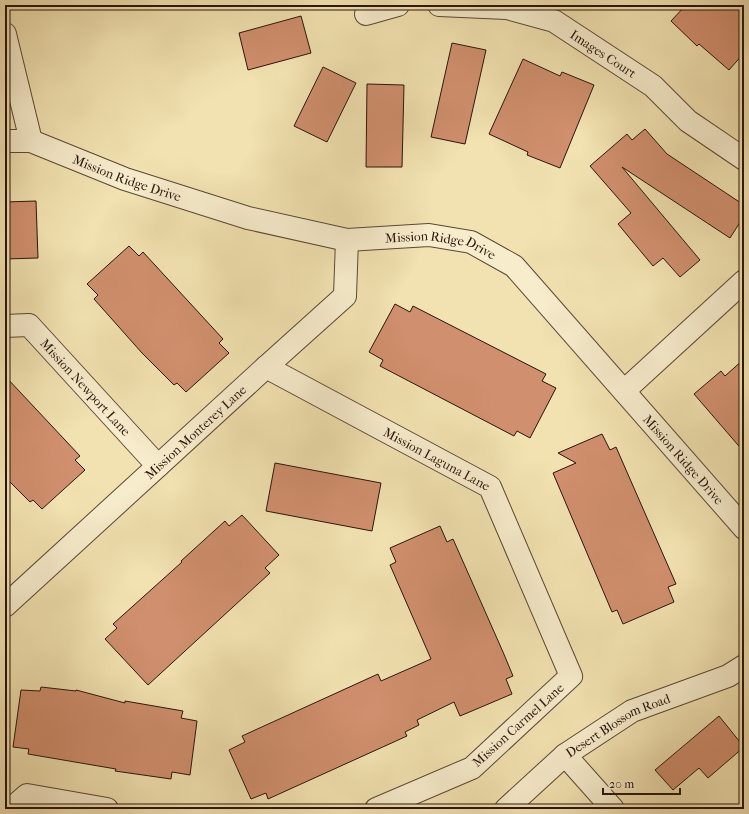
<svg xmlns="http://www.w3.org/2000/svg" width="749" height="814" viewBox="0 0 749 814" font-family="'IM FELL French Canon',serif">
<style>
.building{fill:#d08f6e;stroke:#29140b}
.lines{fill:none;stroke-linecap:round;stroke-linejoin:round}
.minor-casing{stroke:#5b4834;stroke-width:24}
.minor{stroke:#f7eccc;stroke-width:22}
.labels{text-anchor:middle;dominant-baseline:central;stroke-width:3.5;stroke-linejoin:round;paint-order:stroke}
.street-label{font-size:13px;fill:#29140b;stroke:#f7eccc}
</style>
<rect width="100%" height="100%" fill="#f2e2b1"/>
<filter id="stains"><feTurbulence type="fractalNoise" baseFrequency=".005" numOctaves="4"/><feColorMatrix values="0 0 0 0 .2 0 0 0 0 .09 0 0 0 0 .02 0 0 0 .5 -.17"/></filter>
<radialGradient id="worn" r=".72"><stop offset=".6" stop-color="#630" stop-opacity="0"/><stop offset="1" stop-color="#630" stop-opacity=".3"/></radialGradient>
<g class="building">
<polygon points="686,5 744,5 744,53 729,70 699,44 697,46 671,21"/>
<polygon points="301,16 311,53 248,70 239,33"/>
<polygon points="452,43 486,50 465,144 431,137"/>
<polygon points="523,59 560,76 562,72 594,85 560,168 527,155 528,152 489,134"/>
<polygon points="323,67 356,83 327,142 294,126"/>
<polygon points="367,84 404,85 402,167 366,167"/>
<polygon points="645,129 667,154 744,205 744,216 730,238 622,167 700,260 680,277 663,258 653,266 618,224 631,213 590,166 627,134 632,140"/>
<polygon points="36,201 38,258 5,259 5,202"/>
<polygon points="129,246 139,256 143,252 223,339 219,343 229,353 186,392 177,383 174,385 142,353 94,299 98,295 87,284"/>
<polygon points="395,304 410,312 413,306 546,374 542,381 556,388 530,438 517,431 514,436 380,366 383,360 369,352"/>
<polygon points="744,359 744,452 694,394 721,371 725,376"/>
<polygon points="5,376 80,456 75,460 85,470 42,509 33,500 30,502 5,477"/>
<polygon points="602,434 610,450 616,447 676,584 668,587 674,602 623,624 617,610 612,612 553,473 576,463 558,453"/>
<polygon points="275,463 381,483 372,531 266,511"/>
<polygon points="242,515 279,555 265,568 270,573 148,685 105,639 117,628 113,624 182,562 181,561 225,521 229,526"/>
<polygon points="440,526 447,542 453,539 503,652 513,676 506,679 512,694 460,716 454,702 417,720 419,725 405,732 407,736 268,799 266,793 251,799 229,750 245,742 242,736 378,674 381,681 431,659 390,565 396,562 390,548"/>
<polygon points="41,687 76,691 76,690 125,703 125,701 183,711 181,718 197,721 190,775 172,772 171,779 115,771 116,769 28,754 29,749 13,747 21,690 40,691"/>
<polygon points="719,716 744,747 708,778 699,768 673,790 655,770"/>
</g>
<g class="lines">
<g class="minor-casing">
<g id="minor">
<path id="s1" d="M 439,5 L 507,8 L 554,21 L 653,86 L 688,121 L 744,159"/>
<polyline points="366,14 398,5"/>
<polyline points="5,34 31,141"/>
<path id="s2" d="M 5,141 L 31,141 L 125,179 L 248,218 L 347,240 L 429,235 L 471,242 L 514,266 L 744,528"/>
<path id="s3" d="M 5,326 L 29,325 L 158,466"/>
<path id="s4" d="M 266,367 L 490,487 L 571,676 L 472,768 L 376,809"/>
<polyline points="624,391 744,281"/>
<path id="s5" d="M 5,606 L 266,367 L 345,296 L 347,240"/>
<polyline points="565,755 613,809"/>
<polyline points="11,809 27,795 107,809"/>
<path id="s6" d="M 506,809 L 565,755 L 632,711 L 728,676 L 744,666"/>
</g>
</g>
<use href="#minor" class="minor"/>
</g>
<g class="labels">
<g class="street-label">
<text stroke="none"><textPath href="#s1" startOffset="176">Images Court</textPath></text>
<text stroke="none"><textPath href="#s2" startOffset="129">Mission Ridge Drive</textPath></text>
<text stroke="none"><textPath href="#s2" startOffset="453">Mission Ridge Drive</textPath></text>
<text stroke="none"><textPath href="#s3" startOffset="108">Mission Newport Lane</textPath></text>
<text stroke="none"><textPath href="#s5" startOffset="258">Mission Monterey Lane</textPath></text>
<text stroke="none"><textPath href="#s2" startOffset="789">Mission Ridge Drive</textPath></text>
<text stroke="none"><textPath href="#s4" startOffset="194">Mission Laguna Lane</textPath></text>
<text transform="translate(518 725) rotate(-42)">Mission Carmel Lane</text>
<text stroke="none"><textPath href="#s6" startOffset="141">Desert Blossom Road</textPath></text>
</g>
</g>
<rect width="749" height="814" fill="none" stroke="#f2e2b1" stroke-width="20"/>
<rect x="6" y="6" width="737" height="802" fill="none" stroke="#29140b" stroke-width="2"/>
<rect x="10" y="10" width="729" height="794" fill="none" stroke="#29140b"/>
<path d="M603 788v6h77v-6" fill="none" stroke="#29140b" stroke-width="2"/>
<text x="609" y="788" font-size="12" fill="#29140b" stroke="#f7eccc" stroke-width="3" paint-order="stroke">20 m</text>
<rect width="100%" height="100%" filter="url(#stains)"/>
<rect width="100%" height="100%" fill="url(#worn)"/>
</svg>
